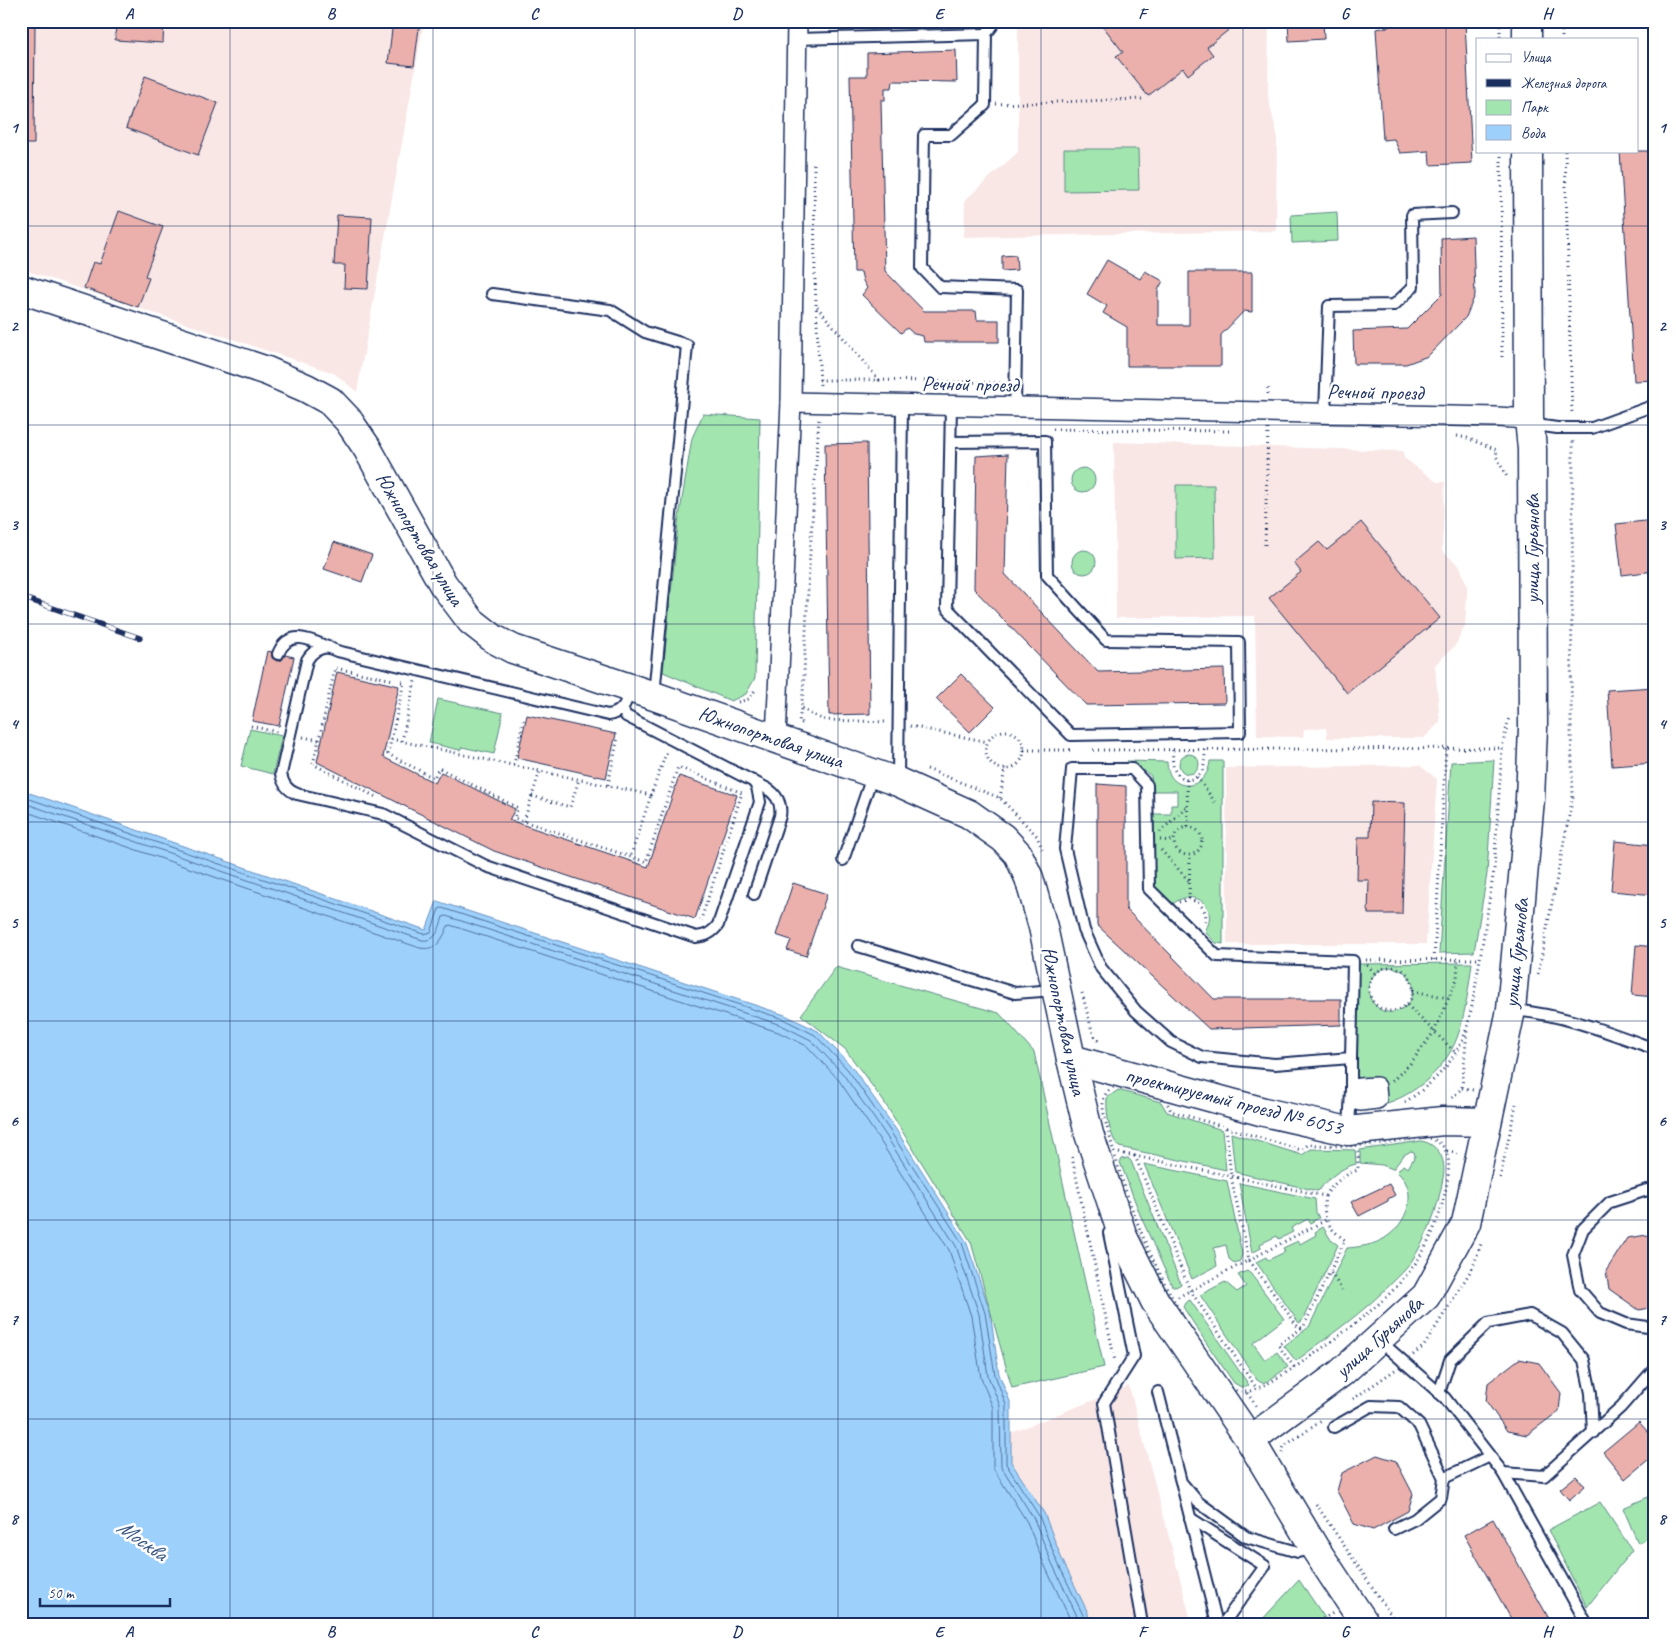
<svg xmlns="http://www.w3.org/2000/svg" width="1676" height="1645" viewBox="0 0 1676 1645" font-family="Caveat,sans-serif">
<style>
.built{fill:#f9e7e6}
.green{fill:#a2e5af;stroke:#5e8a86;fill-rule:evenodd}
.water{fill:#9dd1fb;stroke:#6990bc}
.lines{fill:none;stroke-linecap:round;stroke-linejoin:round}
.shore{stroke:#4f709d;stroke-width:1}
.building{fill:#ebb0ab;stroke:#1b2f5e}
.lane-casing{stroke:#1b2f5e;stroke-width:14}
.street-casing{stroke:#1b2f5e;stroke-width:22}
.secondary-casing{stroke:#1b2f5e;stroke-width:31}
.path{stroke:#1b2f5e;stroke-width:3;stroke-dasharray:1 4;stroke-linecap:butt}
.lane{stroke:#fff;stroke-width:10}
.street{stroke:#fff;stroke-width:19}
.secondary{stroke:#fff;stroke-width:28}
.rail-casing{stroke:#1b2f5e;stroke-width:5.5}
.rail{stroke:#fff;stroke-width:4;stroke-dasharray:11;stroke-linecap:butt}
.grid{fill:none;stroke:#1b2f5e;stroke-width:1;stroke-opacity:0.55}
.labels{text-anchor:middle;dominant-baseline:central;stroke-width:5;stroke-linejoin:round;paint-order:stroke}
.street-label{font-size:21px;fill:#1b2f5e;stroke:#fff}
.water-label{font-size:22px;font-style:italic;fill:#3c5885;stroke:#fff}
.neatline{fill:none;stroke:#1b2f5e;stroke-width:2}
.grid-label{font-size:16px;text-anchor:middle;font-weight:bold;fill:#1b2f5e}
</style>
<rect width="100%" height="100%" fill="#fff"/>
<filter id="ink" filterUnits="userSpaceOnUse"><feTurbulence type="fractalNoise" baseFrequency=".02" numOctaves="2"/><feDisplacementMap in="SourceGraphic" scale="10" xChannelSelector="R" yChannelSelector="G"/><feConvolveMatrix kernelMatrix="1 2 1 2 8 2 1 2 1" color-interpolation-filters="sRGB"/></filter>
<g filter="url(#ink)">
<g class="built">
<polygon points="21,21 424,21 357,392 334,373 21,269"/>
<polygon points="1018,21 1269,21 1268,97 1277,134 1276,231 964,237 965,200 1018,152"/>
<polygon points="1114,442 1403,451 1404,458 1437,482 1445,482 1442,551 1460,566 1467,585 1467,597 1465,626 1455,646 1435,665 1440,722 1424,738 1327,738 1326,728 1304,729 1303,737 1257,736 1255,616 1116,618"/>
<polygon points="1419,765 1437,779 1426,944 1227,944 1226,768"/>
<polygon points="1129,1386 1192,1624 1089,1624 1088,1613 1061,1557 1044,1513 1011,1462 1011,1433"/>
</g>
<g class="green">
<polygon points="1064,149 1138,149 1139,190 1064,191"/>
<polygon points="1337,212 1338,241 1292,243 1291,215"/>
<polygon points="703,414 760,418 755,678 746,694 731,701 663,672 678,524 692,438"/>
<circle cx="1083" cy="480" r="12"/>
<polygon points="1176,485 1214,485 1215,558 1176,559"/>
<circle cx="1084" cy="562" r="12"/>
<polygon points="438,699 503,713 494,754 462,747 460,750 429,743"/>
<polygon points="250,729 282,736 273,774 241,766"/>
<circle cx="1189" cy="764" r="10"/>
<polygon points="1494,760 1487,874 1474,952 1439,953 1451,762"/>
<path d="M 1127,761 L 1167,762 C 1168,794 1207,792 1210,761 L 1223,761 L 1223,944 L 1216,943 L 1205,932 C 1206,929 1209,924 1209,921 C 1213,898 1187,891 1173,904 L 1155,886 L 1153,814 L 1171,814 L 1171,805 L 1177,805 L 1177,791 L 1152,791 L 1151,776 L 1134,763 Z"/>
<path d="M 1472,963 C 1469,986 1466,1009 1459,1032 C 1449,1066 1415,1097 1380,1105 C 1373,1106 1364,1105 1357,1105 L 1358,964 ZM 1389,967 C 1404,968 1417,979 1412,996 C 1411,1001 1408,1005 1403,1008 C 1375,1027 1349,977 1389,967 Z"/>
<polygon points="836,967 999,1013 1034,1052 1104,1367 1012,1388 971,1242 884,1102 845,1049 801,1015"/>
<path d="M 1118,1090 L 1161,1102 L 1167,1112 L 1222,1130 L 1226,1170 L 1119,1147 C 1109,1136 1106,1113 1107,1098 Z"/>
<path d="M 1231,1133 L 1302,1155 L 1311,1149 L 1355,1150 L 1356,1164 C 1340,1168 1329,1178 1318,1191 L 1235,1172 Z"/>
<path d="M 1421,1141 C 1439,1144 1447,1161 1443,1178 C 1438,1208 1428,1236 1411,1262 C 1406,1270 1399,1276 1393,1282 C 1364,1312 1329,1336 1296,1361 L 1284,1346 L 1309,1327 L 1347,1248 C 1360,1247 1374,1245 1385,1238 C 1407,1224 1420,1191 1397,1172 L 1403,1165 L 1408,1168 L 1415,1156 L 1414,1152 L 1411,1151 L 1404,1155 L 1393,1169 L 1382,1165 L 1360,1163 L 1360,1150 Z"/>
<polygon points="1128,1158 1131,1161 1181,1284 1176,1287 1172,1286 1141,1217 1120,1162 1122,1159"/>
<polygon points="1144,1164 1227,1181 1242,1254 1240,1261 1234,1263 1229,1259 1226,1245 1214,1248 1217,1266 1192,1279"/>
<polygon points="1239,1183 1315,1199 1316,1212 1319,1218 1310,1223 1308,1219 1291,1228 1293,1232 1279,1239 1277,1236 1260,1244 1261,1248 1252,1253"/>
<polygon points="1323,1227 1331,1240 1338,1245 1302,1321 1299,1323 1256,1262 1266,1257 1268,1260 1285,1252 1283,1248 1298,1241 1300,1244 1316,1235 1315,1232"/>
<polygon points="1247,1271 1251,1274 1284,1319 1253,1343 1265,1360 1277,1352 1288,1367 1268,1381 1262,1383 1257,1380 1200,1295 1225,1282 1237,1292 1246,1286 1238,1275"/>
<polygon points="1190,1300 1249,1385 1246,1387 1241,1387 1234,1383 1209,1347 1183,1307 1185,1303"/>
<polygon points="1655,1494 1655,1535 1638,1543 1623,1508"/>
<polygon points="1600,1502 1632,1550 1587,1607 1548,1530"/>
<polygon points="1299,1580 1329,1624 1258,1624"/>
</g>
<polygon class="water" points="21,790 426,930 437,901 785,1015 818,1031 852,1067 895,1128 966,1241 990,1311 999,1374 1011,1404 1011,1462 1044,1513 1061,1557 1088,1613 1089,1624 21,1624"/>
<g class="lines">
<g class="shore">
<polyline points="21,796 424,934 431,932 439,909 442,908 783,1019 815,1035 848,1070 890,1131 962,1243 985,1313 995,1375 1006,1405 1006,1464 1039,1516 1056,1559 1083,1615 1084,1624"/>
<path d="M 21,802 L 422,940 C 437,942 439,928 443,917 L 446,916 L 781,1025 L 811,1040 L 843,1074 L 885,1134 L 956,1246 L 979,1314 L 988,1376 L 1000,1406 L 1001,1466 L 1034,1519 L 1051,1561 L 1077,1616 L 1078,1624"/>
<path d="M 21,810 L 420,948 C 437,951 442,940 448,926 L 450,925 L 778,1032 L 807,1046 L 838,1079 L 879,1139 L 949,1250 L 971,1316 L 981,1378 L 993,1408 L 993,1468 L 1027,1522 L 1044,1564 L 1070,1619 L 1070,1624"/>
</g>
</g>
<g class="building">
<polygon points="21,21 35,21 34,144 21,144"/>
<polygon points="116,21 164,21 163,43 115,40"/>
<polygon points="393,21 420,21 414,66 388,63"/>
<polygon points="1099,21 1240,21 1207,47 1213,55 1188,75 1183,68 1148,96 1116,56 1123,52"/>
<polygon points="1288,21 1323,21 1324,39 1289,41"/>
<polygon points="1392,21 1465,21 1472,163 1430,165 1429,151 1400,153 1394,139 1383,140 1376,29 1389,27"/>
<polygon points="956,50 957,82 893,81 892,88 885,88 885,100 881,100 885,271 924,311 976,311 977,320 999,320 999,342 924,342 923,336 914,334 907,328 901,333 862,295 867,288 863,281 861,272 854,272 850,76 867,76 867,53"/>
<polygon points="145,76 218,103 198,155 126,128"/>
<polygon points="1620,151 1648,151 1655,259 1655,380 1634,381"/>
<polygon points="119,211 163,227 145,276 149,278 138,307 84,288 93,262 100,264"/>
<polygon points="337,215 372,217 368,289 344,288 345,265 334,265"/>
<polygon points="1473,236 1475,295 1466,317 1428,356 1406,364 1354,364 1353,331 1407,329 1442,294 1441,238"/>
<polygon points="1016,255 1017,270 1002,271 1002,256"/>
<polygon points="1107,260 1140,279 1145,271 1163,281 1158,290 1158,325 1189,325 1189,272 1252,272 1252,312 1244,311 1221,335 1221,366 1127,366 1127,327 1103,313 1107,306 1087,294"/>
<polygon points="867,443 870,714 829,715 825,444"/>
<polygon points="1008,454 1005,574 1098,672 1224,669 1225,703 1086,705 974,589 976,456"/>
<polygon points="1655,520 1655,571 1622,575 1616,524"/>
<polygon points="1361,522 1440,618 1347,693 1269,598 1301,572 1294,563 1319,542 1327,550"/>
<polygon points="334,542 372,555 362,582 324,569"/>
<polygon points="267,651 272,652 272,658 277,661 282,660 285,655 294,657 279,726 252,721"/>
<polygon points="337,672 399,686 383,757 435,783 441,772 515,809 509,820 648,867 679,776 737,795 695,919 494,851 317,762"/>
<polygon points="961,674 995,707 970,732 936,699"/>
<polygon points="1655,687 1655,763 1612,766 1607,690"/>
<polygon points="527,715 616,734 606,778 517,758"/>
<polygon points="1097,784 1126,786 1126,909 1214,999 1341,999 1341,1025 1209,1029 1097,925"/>
<polygon points="1371,802 1405,803 1402,914 1368,914 1369,880 1357,880 1358,837 1370,837"/>
<polygon points="1615,841 1655,845 1655,895 1611,891"/>
<polygon points="793,883 827,894 806,956 787,950 791,940 776,935"/>
<polygon points="1636,945 1655,947 1655,997 1632,995"/>
<polygon points="1389,1184 1395,1195 1388,1199 1388,1201 1359,1216 1351,1202"/>
<polygon points="1647,1235 1655,1240 1655,1307 1639,1310 1609,1289 1606,1271 1627,1238"/>
<polygon points="1519,1359 1539,1363 1561,1393 1559,1411 1527,1435 1507,1431 1486,1401 1488,1383"/>
<polygon points="1639,1422 1655,1440 1655,1454 1625,1479 1603,1452"/>
<polygon points="1377,1455 1396,1461 1413,1494 1408,1511 1373,1530 1354,1524 1337,1491 1342,1473"/>
<polygon points="1576,1476 1585,1486 1569,1500 1560,1489"/>
<polygon points="1493,1519 1552,1624 1514,1624 1464,1535"/>
</g>
<g class="lines">
<g class="lane-casing">
<g id="lane">
<polyline points="986,34 996,21"/>
<polyline points="796,39 986,34 985,105 951,135 924,135 922,268 940,287 1017,290 1015,407"/>
<polyline points="492,294 610,310 645,332 687,345 654,695"/>
<polyline points="1325,413 1329,306 1394,305 1413,287 1412,215 1452,213"/>
<polyline points="1531,420 1543,426 1557,428 1592,428 1655,405"/>
<polyline points="951,442 1045,441 1047,575 1106,640 1239,642 1240,732 1071,735 947,608 951,406"/>
<path d="M 329,647 C 319,648 312,651 307,660 L 281,774 C 283,784 287,790 297,794 L 383,814 L 486,866 L 696,937 C 706,936 712,933 718,925 L 760,802 L 757,787 L 753,781"/>
<path d="M 278,654 C 290,625 316,643 337,651 L 608,715 C 623,713 626,703 630,690"/>
<path d="M 622,709 L 626,716 L 766,788 C 777,794 782,804 780,816 L 754,894"/>
<polygon points="1072,769 1132,769 1147,785 1149,889 1217,956 1353,961 1351,1058 1275,1064 1202,1057 1171,1042 1136,1011 1101,968 1084,930 1065,849"/>
<polyline points="898,779 902,405"/>
<polyline points="843,860 873,774"/>
<polyline points="858,946 1015,993 1055,990"/>
<path d="M 1512,1010 C 1562,1014 1608,1032 1655,1049"/>
<polyline points="1349,1130 1351,1089 1351,1058"/>
<polyline points="1655,1194 1647,1190 1610,1202 1583,1229 1573,1255 1580,1290 1600,1313 1626,1324 1655,1328"/>
<polyline points="1109,1233 1134,1356 1104,1403 1142,1624"/>
<polyline points="1379,1340 1445,1398 1503,1473 1544,1476 1621,1407 1655,1368"/>
<polyline points="1158,1392 1181,1482 1198,1502 1246,1537 1298,1552 1314,1548"/>
<polyline points="1439,1393 1450,1360 1488,1323 1530,1315 1562,1333 1584,1360 1591,1393 1593,1433"/>
<polyline points="1334,1427 1371,1406 1399,1407 1419,1425 1444,1478 1490,1456"/>
<polyline points="1503,1473 1587,1624"/>
<polyline points="1182,1485 1217,1624"/>
<polyline points="1190,1518 1265,1566 1223,1624"/>
<polyline points="1394,1529 1415,1519 1441,1498 1444,1478"/>
</g>
</g>
<g class="street-casing">
<g id="street">
<polyline points="791,402 1497,417 1529,419"/>
<polyline points="776,738 791,402 797,21"/>
<polygon points="1376,1087 1377,1099 1360,1101 1359,1088"/>
</g>
</g>
<g class="secondary-casing">
<g id="secondary">
<polyline points="1527,21 1527,39"/>
<polyline points="21,289 267,371 306,388 330,401 348,420 367,448 443,584 471,621 494,639 513,649 654,696 898,782 969,814 1003,838 1018,854 1029,878 1043,927 1071,1059 1089,1134 1123,1237 1155,1301 1250,1440 1314,1547 1365,1624"/>
<polyline points="1071,1059 1264,1112 1348,1131 1443,1121 1487,1122"/>
<polyline points="1250,1440 1341,1373 1426,1296 1466,1223 1511,1010 1530,799 1533,728 1532,449 1529,419 1528,151"/>
</g>
</g>
<g class="path">
<polyline points="1500,21 1500,39"/>
<polyline points="1562,21 1562,39"/>
<polyline points="996,104 1143,99"/>
<polyline points="1501,151 1502,361"/>
<polyline points="1565,151 1572,415"/>
<polyline points="814,164 815,282 820,385"/>
<polyline points="817,307 879,380 819,380"/>
<polyline points="879,380 1004,383"/>
<polyline points="1268,394 1268,384"/>
<polyline points="1053,429 1229,431"/>
<polyline points="1457,436 1467,438 1497,450 1496,456 1508,479"/>
<polyline points="1265,545 1268,428"/>
<polyline points="402,682 404,682 388,754 434,778 439,768 518,808 514,818 646,862 678,767 742,793 700,923"/>
<polyline points="738,702 749,699 755,690"/>
<polyline points="802,708 812,715 825,720 887,722"/>
<polyline points="802,723 799,722 803,694 809,568 819,419"/>
<polyline points="251,726 277,732"/>
<polyline points="910,726 988,742"/>
<circle cx="1005" cy="750" r="19"/>
<polyline points="303,737 319,740 313,764 378,798"/>
<polyline points="391,739 651,795 667,751"/>
<polyline points="319,740 335,668 394,680"/>
<polyline points="402,741 415,681"/>
<polyline points="1024,750 1071,750"/>
<polyline points="1093,750 1502,748"/>
<path d="M 1173,750 C 1172,765 1172,774 1187,780 C 1205,777 1205,765 1205,750"/>
<polyline points="514,765 524,716"/>
<polyline points="927,769 1000,798 1037,836 1042,849"/>
<polyline points="1197,777 1215,802"/>
<polyline points="1187,780 1188,828"/>
<polyline points="608,785 618,737"/>
<polyline points="532,796 570,807 579,779"/>
<polyline points="1000,798 1005,768"/>
<polyline points="524,821 540,771"/>
<circle cx="1188" cy="841" r="14"/>
<polyline points="1160,832 1188,805"/>
<polyline points="1160,840 1174,841"/>
<polyline points="1161,850 1189,881"/>
<polyline points="631,855 651,795"/>
<polyline points="1189,899 1190,855"/>
<path d="M 1179,902 L 1189,899 C 1202,903 1209,912 1204,925"/>
<polyline points="1366,960 1480,959 1494,870 1502,748 1509,717"/>
<polyline points="1434,960 1446,748"/>
<polyline points="1367,965 1375,973"/>
<circle cx="1391" cy="989" r="22"/>
<polyline points="1538,974 1573,796 1571,731 1573,441"/>
<polyline points="1413,991 1449,998"/>
<polyline points="1082,993 1093,1034 1100,1043"/>
<polyline points="1407,1005 1456,1053"/>
<polyline points="1392,1081 1410,1064 1434,1032 1457,979 1458,959"/>
<path d="M 1118,1085 L 1126,1086 L 1165,1099 L 1171,1111 L 1301,1150 L 1309,1144 C 1351,1149 1384,1143 1425,1137 C 1448,1142 1450,1156 1448,1177 C 1444,1203 1435,1232 1421,1255 C 1411,1271 1396,1288 1382,1301 C 1362,1319 1265,1396 1241,1392 C 1229,1391 1220,1372 1213,1363 C 1166,1297 1131,1220 1111,1141 C 1108,1129 1102,1114 1103,1101 C 1105,1092 1111,1088 1118,1085 Z"/>
<polyline points="1462,1088 1473,1090"/>
<polyline points="1452,1098 1462,1088 1467,1031"/>
<path d="M 1405,1102 C 1432,1085 1458,1059 1467,1027 C 1473,1005 1476,981 1480,959"/>
<path d="M 1226,1128 L 1231,1176 L 1249,1260 L 1298,1327 L 1302,1328 L 1304,1326 L 1345,1240 C 1328,1228 1322,1218 1325,1196 L 1135,1156 L 1190,1290 L 1257,1389"/>
<polyline points="1447,1151 1459,1153"/>
<polyline points="1119,1153 1135,1156"/>
<polyline points="1072,1157 1115,1361"/>
<polyline points="1500,1178 1516,1104"/>
<path d="M 1325,1196 C 1334,1183 1343,1175 1358,1170 L 1358,1152"/>
<polyline points="1331,1273 1342,1290"/>
<polyline points="1178,1297 1326,1220"/>
<polyline points="1413,1355 1424,1346 1473,1267 1481,1244"/>
<polyline points="1294,1367 1278,1345 1302,1328"/>
<polyline points="1247,1393 1258,1408"/>
<polyline points="1353,1399 1395,1370"/>
<polyline points="1282,1453 1284,1446 1323,1420"/>
<polyline points="1316,1504 1397,1624"/>
<polyline points="1314,1624 1333,1613"/>
</g>
<use href="#lane" class="lane"/>
<use href="#street" class="street"/>
<use href="#secondary" class="secondary"/>
<g class="rail-casing">
<polyline id="rail" points="21,597 140,638"/>
</g>
<use href="#rail" class="rail"/>
</g>
</g>
<path class="grid" d="M 230,21 L 230,1624M 433,21 L 433,1624M 635,21 L 635,1624M 838,21 L 838,1624M 1041,21 L 1041,1624M 1243,21 L 1243,1624M 1446,21 L 1446,1624M 21,226 L 1655,226M 21,425 L 1655,425M 21,624 L 1655,624M 21,822 L 1655,822M 21,1021 L 1655,1021M 21,1220 L 1655,1220M 21,1419 L 1655,1419"/>
<g class="labels">
<g class="street-label">
<text transform="translate(970 384) rotate(1)">Речной проезд</text>
<text transform="translate(1375 392) rotate(1)">Речной проезд</text>
<text transform="translate(420 539) rotate(59)">Южнопортовая улица</text>
<text transform="translate(1532 549) rotate(-90)">улица Гурьянова</text>
<text transform="translate(771 737) rotate(19)">Южнопортовая улица</text>
<text transform="translate(1516 953) rotate(-84)">улица Гурьянова</text>
<text transform="translate(1064 1021) rotate(78)">Южнопортовая улица</text>
<text transform="translate(1234 1101) rotate(14)">проектируемый проезд № 6053</text>
<text transform="translate(1379 1337) rotate(-42)">улица Гурьянова</text>
</g>
<g class="water-label">
<text transform="translate(142 1540) rotate(35)">Москва</text>
</g>
</g>
<rect width="1676" height="1645" fill="none" stroke="#fff" stroke-width="55"/>
<rect x="1476" y="38" width="162" height="115" fill="#ffffff" stroke="#a4acbf"/>
<rect x="1486" y="54" width="25" height="8" fill="#ffffff" stroke="#a4acbf"/>
<text x="1521" y="62" font-size="15" fill="#1b2f5e">Улица</text>
<rect x="1486" y="79" width="25" height="8" fill="#1b2f5e" stroke="#a4acbf"/>
<text x="1521" y="88" font-size="15" fill="#1b2f5e">Железная дорога</text>
<rect x="1486" y="100" width="25" height="15" fill="#a2e5af" stroke="#a4acbf"/>
<text x="1521" y="112" font-size="15" fill="#1b2f5e">Парк</text>
<rect x="1486" y="125" width="25" height="15" fill="#9dd1fb" stroke="#a4acbf"/>
<text x="1521" y="138" font-size="15" fill="#1b2f5e">Вода</text>
<path d="M40 1598v8h130v-8" fill="none" stroke="#1b2f5e" stroke-width="2.5"/>
<text x="48" y="1598" font-size="15" fill="#1b2f5e" stroke="#ffffff" stroke-width="4" paint-order="stroke">50 m</text>
<rect x="28" y="28" width="1620" height="1590" class="neatline"/>
<g class="grid-label">
<text x="129" y="19">A</text>
<text x="331" y="19">B</text>
<text x="534" y="19">C</text>
<text x="737" y="19">D</text>
<text x="939" y="19">E</text>
<text x="1142" y="19">F</text>
<text x="1345" y="19">G</text>
<text x="1547" y="19">H</text>
<text x="14" y="133">1</text>
<text x="1662" y="133">1</text>
<text x="14" y="331">2</text>
<text x="1662" y="331">2</text>
<text x="14" y="530">3</text>
<text x="1662" y="530">3</text>
<text x="14" y="729">4</text>
<text x="1662" y="729">4</text>
<text x="14" y="928">5</text>
<text x="1662" y="928">5</text>
<text x="14" y="1126">6</text>
<text x="1662" y="1126">6</text>
<text x="14" y="1325">7</text>
<text x="1662" y="1325">7</text>
<text x="14" y="1524">8</text>
<text x="1662" y="1524">8</text>
<text x="129" y="1637">A</text>
<text x="331" y="1637">B</text>
<text x="534" y="1637">C</text>
<text x="737" y="1637">D</text>
<text x="939" y="1637">E</text>
<text x="1142" y="1637">F</text>
<text x="1345" y="1637">G</text>
<text x="1547" y="1637">H</text>
</g>
</svg>
